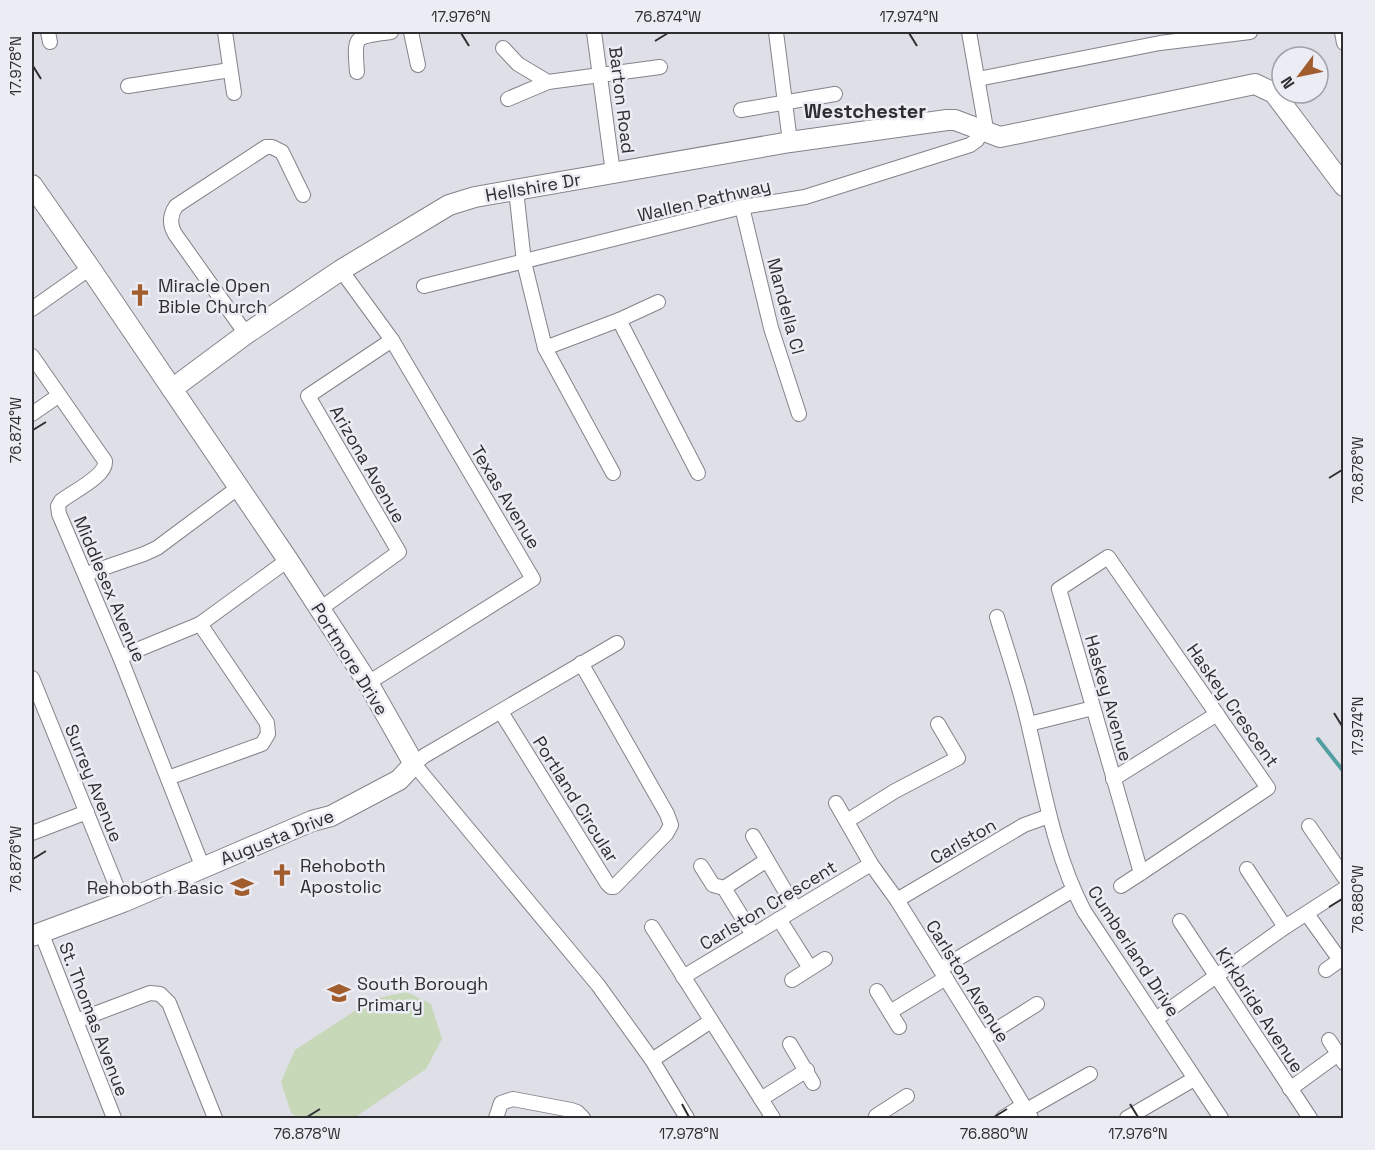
<svg xmlns="http://www.w3.org/2000/svg" width="1375" height="1150" viewBox="0 0 1375 1150" font-family="'Space Grotesk',sans-serif">
<style>
.grass{fill:#c6d8b8}
.lines{fill:none;stroke-linecap:round;stroke-linejoin:round}
.stream{stroke:#539fa2;stroke-width:4}
.street-casing{stroke:#83838b;stroke-width:16}
.secondary-casing{stroke:#83838b;stroke-width:22}
.street{stroke:#fff;stroke-width:14}
.secondary{stroke:#fff;stroke-width:20}
.ticks{fill:none;stroke:#2e2e31;stroke-width:2}
.labels{text-anchor:middle;dominant-baseline:central;stroke-width:5;stroke-linejoin:round;paint-order:stroke}
.street-label{font-size:18px;fill:#2e2e31;stroke:#ececf5}
.poi-label{font-size:18px;fill:#2e2e31;stroke:#ececf5;text-anchor:start}
.neighbourhood-label{font-size:20px;font-weight:bold;fill:#2e2e31;stroke:#ececf5}
.neatline{fill:none;stroke:#2e2e31;stroke-width:2}
.ticks-label{font-size:15px;text-anchor:middle;fill:#2e2e31}
</style>
<rect width="100%" height="100%" fill="#dfdfe8"/>
<polygon class="grass" points="407,992 431,1004 442,1039 426,1069 354,1118 299,1118 291,1113 281,1082 295,1050 373,999"/>
<g class="lines">
<polyline class="stream" points="1318,739 1344,772"/>
<g class="street-casing">
<g id="street">
<polyline points="48,32 50,42"/>
<polyline points="225,32 234,93"/>
<polyline points="411,32 418,65"/>
<polyline points="594,32 613,173"/>
<polyline points="776,32 790,142"/>
<polyline points="1342,32 1344,43"/>
<polyline points="503,48 518,64 548,82"/>
<path d="M 357,72 C 354,34 354,37 391,32"/>
<polyline points="978,79 1160,43 1250,32"/>
<polyline points="128,86 230,70"/>
<polyline points="508,99 548,82 660,67"/>
<polyline points="741,110 835,94"/>
<polyline points="516,190 524,262 545,348 613,473"/>
<polyline points="742,207 771,328 799,414"/>
<polyline points="341,270 392,340 533,579 368,683"/>
<polyline points="424,286 742,207 805,197 970,145 977,140 985,123 969,32"/>
<polyline points="32,309 90,268"/>
<polyline points="619,320 698,473"/>
<path d="M 246,334 L 175,234 C 169,224 170,215 176,206 L 266,147 L 272,147 L 282,152 L 303,195"/>
<polyline points="545,348 619,320 658,302"/>
<path d="M 32,356 L 105,461 C 107,476 72,492 61,501 L 58,506 L 59,514 L 120,657 L 203,868"/>
<polyline points="32,414 58,396"/>
<polyline points="86,574 144,554 157,548 239,487"/>
<polyline points="320,609 399,552 308,396 392,340"/>
<path d="M 997,617 C 1008,653 1021,690 1029,727 C 1044,789 1054,854 1084,911 L 1221,1118"/>
<polyline points="617,643 424,756 414,764 598,985 652,1060 687,1118"/>
<polyline points="120,657 200,624 288,560"/>
<polyline points="32,678 123,902"/>
<polyline points="501,712 607,883 611,887 614,887 666,834 671,825 667,814 581,663"/>
<polyline points="1029,724 1093,708"/>
<polyline points="168,778 262,744 268,734 267,723 200,624"/>
<polyline points="1113,779 1217,714"/>
<polyline points="836,803 871,864 897,900 983,1038 1031,1118"/>
<polyline points="847,821 895,791 958,758 938,724"/>
<polyline points="1309,826 1344,877"/>
<polyline points="32,833 87,812"/>
<polyline points="753,836 767,860"/>
<polyline points="701,866 713,885 724,888"/>
<polyline points="1247,869 1285,927"/>
<polyline points="1121,886 1141,873 1268,788 1108,557 1059,589 1141,873"/>
<polyline points="897,900 1024,825 1049,816"/>
<polyline points="1307,914 1340,960"/>
<polyline points="779,919 810,968"/>
<polyline points="1180,921 1310,1118"/>
<polyline points="652,927 773,1118"/>
<polyline points="41,932 114,1118"/>
<polyline points="753,935 724,888 767,860 795,908"/>
<polyline points="940,969 1073,890"/>
<polyline points="1326,970 1344,957"/>
<polyline points="683,977 871,864"/>
<polyline points="792,980 825,959"/>
<polyline points="877,991 899,1027"/>
<polyline points="890,1012 946,978"/>
<polyline points="1156,1019 1285,927 1344,889"/>
<polyline points="76,1021 150,993 160,994 169,1003 215,1118"/>
<polyline points="983,1038 1037,1004"/>
<polyline points="1329,1040 1344,1063"/>
<polyline points="790,1044 813,1083"/>
<polyline points="652,1060 711,1021"/>
<polyline points="1290,1089 1338,1054"/>
<polyline points="761,1099 807,1070"/>
<polyline points="1025,1111 1090,1074"/>
<polyline points="876,1116 907,1096"/>
<polyline points="496,1118 501,1103 513,1099 571,1110 577,1112 583,1118"/>
<polyline points="1003,1118 1022,1106"/>
<polyline points="1127,1118 1194,1079"/>
</g>
</g>
<g class="secondary-casing">
<g id="secondary">
<polyline points="32,185 90,268 288,560 368,683 414,764 399,780 331,816 312,821 123,902 32,936"/>
<polyline points="172,389 246,334 341,270 449,205 475,197 790,142 947,120 955,120 1000,137 1255,84 1274,93 1344,186"/>
</g>
</g>
<use href="#street" class="street"/>
<use href="#secondary" class="secondary"/>
</g>
<path class="ticks" d="M 461,33 L 469,46M 909,33 L 917,46M 655,41 L 668,33M 33,66 L 41,79M 33,430 L 46,422M 1329,478 L 1342,470M 1334,713 L 1342,726M 33,859 L 46,851M 1329,907 L 1342,899M 682,1104 L 689,1117M 1130,1104 L 1138,1117M 307,1117 L 320,1109M 994,1117 L 1007,1109"/>
<defs>
<g id="church-bare" transform="scale(1.8)"><path d="M-1.2-6h2.4v3.5h3.3v2.4h-3.3V6h-2.4V-.1h-3.3v-2.4h3.3Z" fill="#a15d2e" stroke="#ececf5" stroke-width="2.5" paint-order="stroke"/></g>
<g id="school-bare" transform="scale(1.8)"><path d="M0-5L7-2L0 1L-7-2ZM-4 1L0 2.5L4 1V4Q0 6-4 4Z" fill="#a15d2e" stroke="#ececf5" stroke-width="2.5" paint-order="stroke"/></g>
</defs>
<g fill-rule="evenodd">
<use href="#church-bare" x="140" y="295"/>
<use href="#church-bare" x="282" y="875"/>
<use href="#school-bare" x="242" y="887"/>
<use href="#school-bare" x="339" y="993"/>
</g>
<g class="labels">
<g class="street-label">
<text transform="translate(622 100) rotate(83)">Barton Road</text>
<text transform="translate(533 187) rotate(-10)">Hellshire Dr</text>
<text transform="translate(704 200) rotate(-13)">Wallen Pathway</text>
<text transform="translate(786 306) rotate(75)">Mandella Cl</text>
<text transform="translate(368 464) rotate(60)">Arizona Avenue</text>
<text transform="translate(506 497) rotate(59)">Texas Avenue</text>
<text transform="translate(110 589) rotate(67)">Middlesex Avenue</text>
<text transform="translate(350 659) rotate(58)">Portmore Drive</text>
<text transform="translate(1109 698) rotate(74)">Haskey Avenue</text>
<text transform="translate(1233 705) rotate(55)">Haskey Crescent</text>
<text transform="translate(94 783) rotate(68)">Surrey Avenue</text>
<text transform="translate(576 799) rotate(58)">Portland Circular</text>
<text transform="translate(277 837) rotate(-22)">Augusta Drive</text>
<text transform="translate(963 841) rotate(-30)">Carlston</text>
<text transform="translate(768 905) rotate(-31)">Carlston Crescent</text>
<text transform="translate(1134 951) rotate(57)">Cumberland Drive</text>
<text transform="translate(968 981) rotate(58)">Carlston Avenue</text>
<text transform="translate(1260 1010) rotate(57)">Kirkbride Avenue</text>
<text transform="translate(94 1019) rotate(69)">St. Thomas Avenue</text>
</g>
<g class="poi-label">
<text x="158" y="285">Miracle Open<tspan x="158" dy="21">Bible Church</tspan></text>
<text x="300" y="865">Rehoboth<tspan x="300" dy="21">Apostolic</tspan></text>
<text x="224" y="887" text-anchor="end">Rehoboth Basic</text>
<text x="357" y="983">South Borough<tspan x="357" dy="21">Primary</tspan></text>
</g>
<g class="neighbourhood-label">
<text x="865" y="111">Westchester</text>
</g>
</g>
<rect width="1375" height="1150" fill="none" stroke="#ececf5" stroke-width="66"/>
<g transform="translate(1300 75) rotate(238)"><circle r="28" fill="#ececf5" stroke="#a0a0a7" stroke-width="1.5"/>
<path d="M0-4.5L10 22L0 15L-10 22Z" fill="#a15d2e"/>
<text y="-9" font-size="16" font-weight="bold" text-anchor="middle" fill="#2e2e31">N</text>
</g>
<rect x="33" y="33" width="1309" height="1084" class="neatline"/>
<g class="ticks-label">
<text x="461" y="22">17.976°N</text>
<text x="668" y="22">76.874°W</text>
<text x="909" y="22">17.974°N</text>
<text transform="translate(16 66) rotate(-90)" y="5">17.978°N</text>
<text transform="translate(16 430) rotate(-90)" y="5">76.874°W</text>
<text transform="translate(1358 470) rotate(-90)" y="5">76.878°W</text>
<text transform="translate(1358 726) rotate(-90)" y="5">17.974°N</text>
<text transform="translate(16 859) rotate(-90)" y="5">76.876°W</text>
<text transform="translate(1358 899) rotate(-90)" y="5">76.880°W</text>
<text x="307" y="1139">76.878°W</text>
<text x="689" y="1139">17.978°N</text>
<text x="994" y="1139">76.880°W</text>
<text x="1138" y="1139">17.976°N</text>
</g>
</svg>
